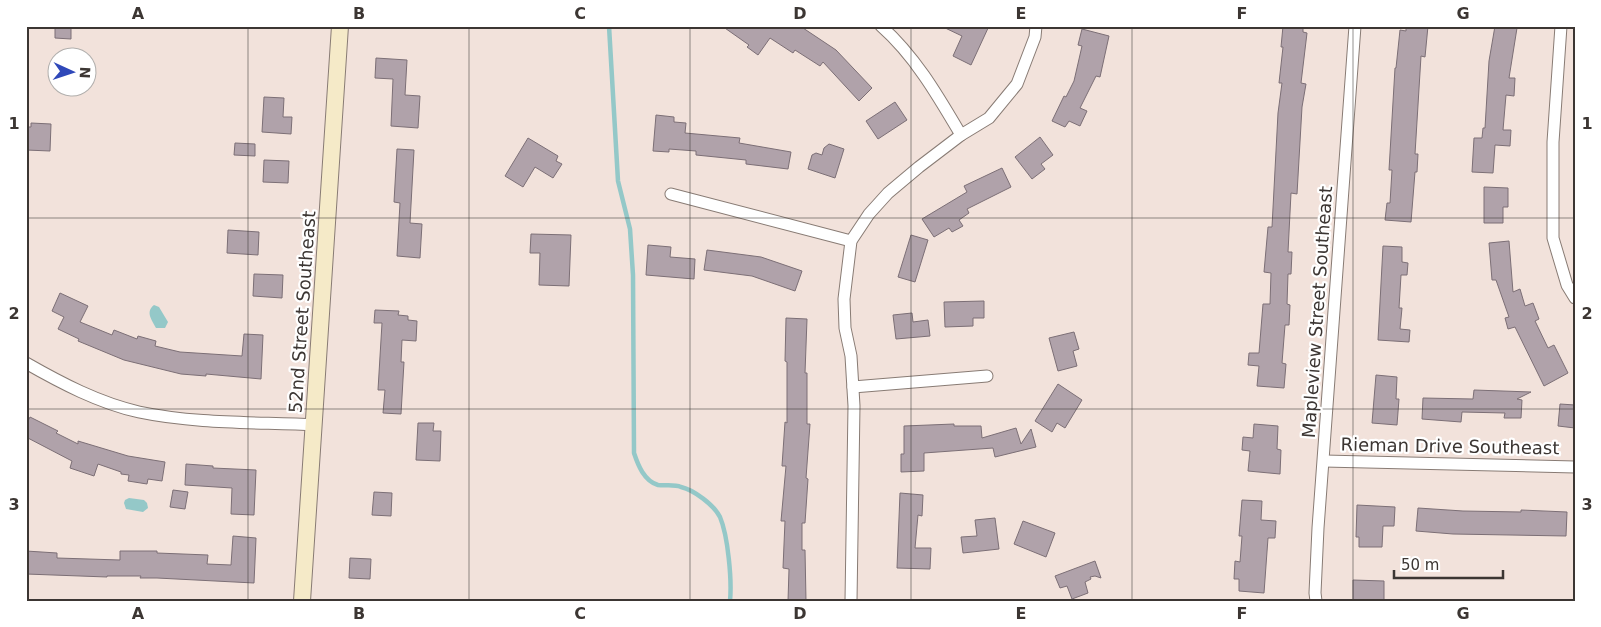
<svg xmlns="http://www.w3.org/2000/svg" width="1601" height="627" viewBox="0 0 1601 627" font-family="'DejaVu Sans',sans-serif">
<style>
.water{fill:#94c8c8}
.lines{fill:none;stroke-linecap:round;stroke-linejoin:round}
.stream{stroke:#94c8c8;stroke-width:4.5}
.building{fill:#b0a2aa;stroke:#7c6f76}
.street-casing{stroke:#887b74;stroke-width:13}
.secondary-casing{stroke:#887b74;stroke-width:18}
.street{stroke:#fff;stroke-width:11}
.secondary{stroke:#f5eac8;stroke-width:16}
.grid{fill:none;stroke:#3c3633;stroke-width:1;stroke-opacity:0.55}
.labels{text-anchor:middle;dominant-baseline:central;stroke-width:4.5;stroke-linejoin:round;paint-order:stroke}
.street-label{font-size:18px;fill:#3c3633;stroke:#fff}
.neatline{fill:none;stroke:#3c3633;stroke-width:2}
.grid-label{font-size:16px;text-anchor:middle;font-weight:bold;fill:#3c3633}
</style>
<rect width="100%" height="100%" fill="#f2e2db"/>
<g class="water">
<path d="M 154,305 L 159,307 L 168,322 L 165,328 L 156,328 C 152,320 145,312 154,305 Z"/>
<polygon points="129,498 144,500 147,503 148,508 143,512 126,509 124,503 125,500"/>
</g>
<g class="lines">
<path class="stream" d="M 609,26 L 618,181 L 630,229 L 633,275 L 634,453 C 638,465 644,481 658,485 C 666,486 674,484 681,487 C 694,490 714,505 720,517 C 728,536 732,580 730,601"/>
</g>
<g class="building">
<polygon points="55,26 71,26 71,39 55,38"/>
<polygon points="722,26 800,26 836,50 872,88 859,101 823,62 820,66 795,50 793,53 770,38 758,55 747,47 749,45"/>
<polygon points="941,26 989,26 971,65 953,56 962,36"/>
<polygon points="1283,26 1303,26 1303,32 1307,33 1301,83 1306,84 1302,107 1297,194 1291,193 1288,252 1292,252 1291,274 1288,274 1287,304 1290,305 1289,325 1285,325 1282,363 1286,364 1284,388 1257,386 1259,366 1248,365 1249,353 1259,353 1263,304 1270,304 1271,273 1264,272 1268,227 1272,227 1278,113 1282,83 1279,83 1283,47 1281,47"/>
<polygon points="1406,26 1428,26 1425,57 1421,56 1415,154 1418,154 1417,172 1415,172 1411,222 1385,220 1387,203 1390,203 1392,170 1389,170 1395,68 1396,68 1400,30 1406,31"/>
<polygon points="1495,26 1517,28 1509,78 1515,78 1514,96 1506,95 1503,130 1511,130 1510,146 1495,145 1493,173 1472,172 1474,138 1482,138 1483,128 1485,128 1489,61"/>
<polygon points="1082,29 1109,36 1100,77 1096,76 1080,108 1087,111 1080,126 1069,121 1065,127 1052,121 1064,96 1066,97 1074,81 1082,46 1078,45"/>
<polygon points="376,58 407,60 405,95 420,96 418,128 391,126 393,79 375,78"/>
<polygon points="264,97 284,98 283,117 292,117 291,134 262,132"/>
<polygon points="895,102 907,120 878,139 866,121"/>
<polygon points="656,115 674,117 674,122 686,123 685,133 740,138 739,143 791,152 788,169 746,164 746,160 696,155 696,151 669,149 669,152 653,151"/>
<polygon points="31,123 51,124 50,151 26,150 26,127 31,127"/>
<polygon points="1040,137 1053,155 1041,164 1045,169 1032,179 1015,157"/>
<polygon points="528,138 558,156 556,161 562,164 553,178 535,167 523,187 505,176"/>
<polygon points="235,143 255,144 255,156 234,155"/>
<polygon points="829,144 844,149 835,178 808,169 812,155 816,153 822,155 824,148"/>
<polygon points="397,149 414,150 410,223 422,224 420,258 397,256 400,203 394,202"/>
<polygon points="264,160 289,161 288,183 263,182"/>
<polygon points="1002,168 1011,187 967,209 969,213 959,220 963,226 952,232 949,228 934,237 922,219 967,192 964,186"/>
<polygon points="1484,187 1508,188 1508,207 1503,207 1503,223 1484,223"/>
<polygon points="228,230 259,232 258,255 227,253"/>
<polygon points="531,234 571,235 569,286 539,285 540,253 530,253"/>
<polygon points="911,235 928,240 915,282 898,277"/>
<polygon points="1509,241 1513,292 1520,289 1525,306 1533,303 1539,319 1535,321 1548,348 1554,345 1568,373 1544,386 1515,327 1508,329 1505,318 1509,317 1496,280 1492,280 1489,243"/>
<polygon points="648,245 671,247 670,257 695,259 694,279 646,275"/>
<polygon points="1383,246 1402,247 1402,262 1408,263 1407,275 1401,275 1399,308 1402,308 1400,329 1410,330 1409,342 1378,340"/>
<polygon points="707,250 761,257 802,271 795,291 752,276 704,270"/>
<polygon points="254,274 283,275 282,298 253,296"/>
<polygon points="60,293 88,306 80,322 112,335 114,330 137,339 138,336 156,341 155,346 180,352 242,356 244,334 263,335 261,379 206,374 206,376 181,374 124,360 78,341 79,339 58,329 64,317 52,311"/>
<polygon points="984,301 984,318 973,318 973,326 945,327 944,302"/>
<polygon points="375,310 399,311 398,315 408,316 408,320 417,321 416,341 402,340 401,362 404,362 401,414 383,413 385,390 378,390 382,323 374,323"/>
<polygon points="912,313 913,322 928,320 930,336 896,339 893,315"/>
<polygon points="786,318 807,319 805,373 807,373 807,424 810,424 806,478 808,479 805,523 802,523 802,550 805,550 806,601 788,601 789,569 783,568 785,521 781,521 786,466 782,466 785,422 787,423 787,362 785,361"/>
<polygon points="1074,332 1079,349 1073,351 1077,366 1058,371 1049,338"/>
<polygon points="1376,375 1397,377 1396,399 1399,399 1397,425 1372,423"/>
<polygon points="1058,384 1082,400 1065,428 1057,423 1052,432 1035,421"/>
<polygon points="1474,390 1531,392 1517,399 1522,400 1521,418 1504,418 1505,413 1462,412 1461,422 1422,419 1423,398 1473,399"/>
<polygon points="1560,404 1575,405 1575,428 1558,426"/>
<polygon points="30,417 58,431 56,433 78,444 78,441 128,456 165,462 162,481 148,479 147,484 128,481 129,475 121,474 121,472 98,464 94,476 70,468 72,461 26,437 26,425"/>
<polygon points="418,423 434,423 433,431 441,431 440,461 416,460"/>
<polygon points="954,424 954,426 981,426 982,438 1016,428 1021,444 1031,429 1036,447 995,457 993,448 924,453 924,471 901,472 901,454 904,454 904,426"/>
<polygon points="1254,424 1278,426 1277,449 1281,450 1280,474 1248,471 1250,451 1242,450 1243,437 1253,438"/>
<polygon points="186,464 213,466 213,468 256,470 254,515 231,514 232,488 185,485"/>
<polygon points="173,490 188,492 185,509 170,507"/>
<polygon points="374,492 392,493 391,516 372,515"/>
<polygon points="900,493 923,495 922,516 918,515 915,548 931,548 930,569 897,568"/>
<polygon points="1242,500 1262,501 1261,520 1276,521 1275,538 1268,538 1264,593 1239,591 1239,579 1234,579 1235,561 1240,562 1242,536 1239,536"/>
<polygon points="1357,505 1395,507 1394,526 1383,526 1382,547 1359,547 1359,537 1356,537"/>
<polygon points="1418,508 1463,511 1521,512 1521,510 1567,512 1566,536 1453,534 1416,531"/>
<polygon points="995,518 999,549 963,553 961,537 977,536 975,520"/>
<polygon points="1023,521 1055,533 1046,557 1014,544"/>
<polygon points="233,536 256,538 254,583 157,578 140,578 141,576 107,576 107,577 26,574 26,551 57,553 57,558 120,560 120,551 157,551 157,553 208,555 207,564 231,565"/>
<polygon points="350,558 371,559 370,579 349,578"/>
<polygon points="1095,561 1101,578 1095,576 1090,577 1091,579 1085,582 1088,593 1072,599 1067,586 1060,588 1055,576"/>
<polygon points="1353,580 1384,581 1384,601 1353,601"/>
</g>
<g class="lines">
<g class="street-casing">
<g id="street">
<path d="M 881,26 C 915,56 938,96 961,135"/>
<polyline points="1561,26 1553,142 1553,238 1567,285 1575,298"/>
<polyline points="671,194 851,241"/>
<path d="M 26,363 C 61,383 99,403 139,412 C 196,424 256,422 315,425"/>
<polyline points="853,387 987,376"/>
<polyline points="1324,461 1575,467"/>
<polyline points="851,601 854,406 851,356 845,328 844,299 851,241 869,214 888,193 919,167 961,135 989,118 1017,84 1035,37 1036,26"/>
<polyline points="1316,601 1315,593 1318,528 1355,26"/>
</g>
</g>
<g class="secondary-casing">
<polyline id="secondary" points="302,601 340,26"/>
</g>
<use href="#street" class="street"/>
<use href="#secondary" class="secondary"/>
</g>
<path class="grid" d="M 248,26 L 248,601M 469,26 L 469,601M 690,26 L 690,601M 911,26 L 911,601M 1132,26 L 1132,601M 1353,26 L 1353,601M 26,218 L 1575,218M 26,409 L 1575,409"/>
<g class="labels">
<g class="street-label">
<text transform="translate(302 312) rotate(-86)">52nd Street Southeast</text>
<text transform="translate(1317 312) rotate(-86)">Mapleview Street Southeast</text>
<text transform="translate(1450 446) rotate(1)">Rieman Drive Southeast</text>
</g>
</g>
<rect width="1601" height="627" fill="none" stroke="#ffffff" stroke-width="55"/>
<g transform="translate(72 72) rotate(93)"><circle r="24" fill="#ffffff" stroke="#b1afad"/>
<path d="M0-4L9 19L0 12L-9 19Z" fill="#2f48b9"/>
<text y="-8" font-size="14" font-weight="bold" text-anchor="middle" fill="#3c3633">N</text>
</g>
<path d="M1394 570v8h109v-8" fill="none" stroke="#3c3633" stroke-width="2.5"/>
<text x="1401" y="570" font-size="15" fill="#3c3633" stroke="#ffffff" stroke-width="4" paint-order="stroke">50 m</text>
<rect x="28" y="28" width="1546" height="572" class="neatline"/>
<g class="grid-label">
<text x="138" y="19">A</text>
<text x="359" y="19">B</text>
<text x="580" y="19">C</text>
<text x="800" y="19">D</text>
<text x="1021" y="19">E</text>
<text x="1242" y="19">F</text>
<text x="1463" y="19">G</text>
<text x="14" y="129">1</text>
<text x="1587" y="129">1</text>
<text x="14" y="319">2</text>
<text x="1587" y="319">2</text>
<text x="14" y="510">3</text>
<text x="1587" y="510">3</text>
<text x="138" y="619">A</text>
<text x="359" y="619">B</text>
<text x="580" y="619">C</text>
<text x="800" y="619">D</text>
<text x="1021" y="619">E</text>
<text x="1242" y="619">F</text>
<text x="1463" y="619">G</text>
</g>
</svg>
